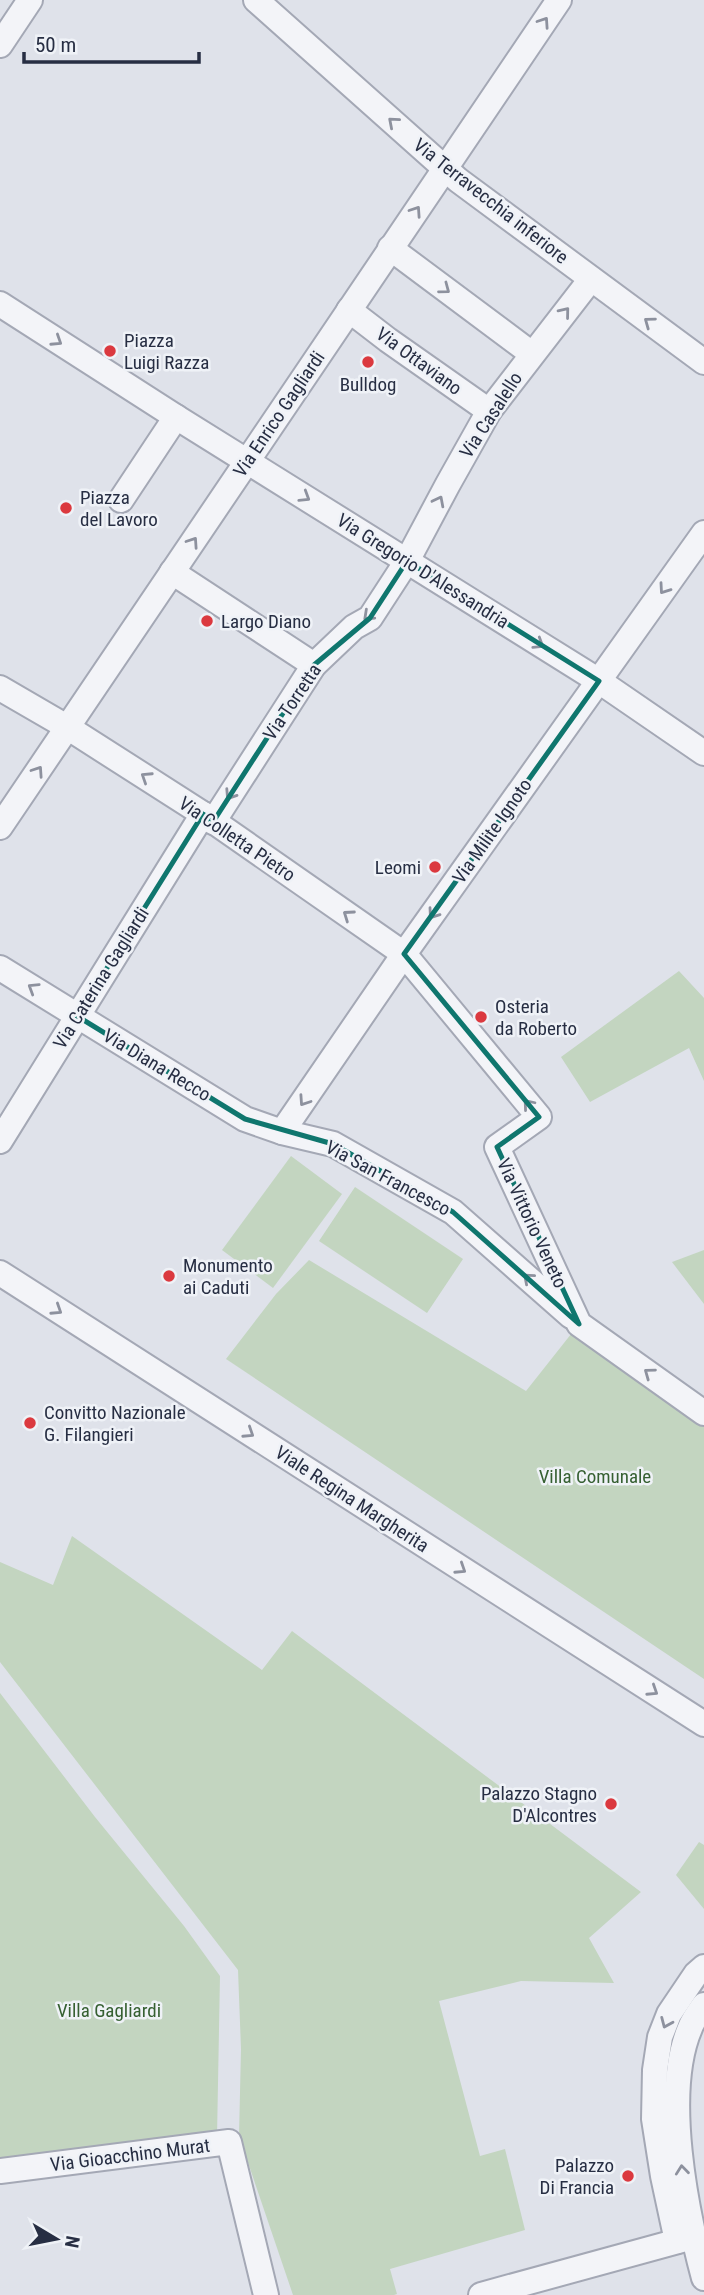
<svg xmlns="http://www.w3.org/2000/svg" width="704" height="2295" viewBox="0 0 704 2295" font-family="'Roboto Condensed',sans-serif">
<style>
.green{fill:#c3d5c0}
.lines{fill:none;stroke-linecap:round;stroke-linejoin:round}
.street-casing{stroke:#a4a8b5;stroke-width:28}
.street{stroke:#f3f4f8;stroke-width:24}
.oneway{stroke:#8d919e}
.marked{fill:none;stroke:#0f766e;stroke-width:5;stroke-linejoin:round}
.poi-dot{fill:#db393f;stroke:#eff2f7;stroke-width:2.5}
.labels{text-anchor:middle;dominant-baseline:central;stroke-width:5;stroke-linejoin:round;paint-order:stroke}
.street-label{font-size:19px;fill:#272e43;stroke:#eff2f7}
.poi-label{font-size:19px;fill:#272e43;stroke:#eff2f7;text-anchor:start}
.park-label{font-size:19px;fill:#366032;stroke:#eff2f7}
</style>
<rect width="100%" height="100%" fill="#dfe2ea"/>
<g class="green">
<polygon points="679,971 704,998 704,1081 689,1048 590,1102 561,1057"/>
<polygon points="291,1156 342,1194 273,1288 222,1250"/>
<polygon points="355,1187 463,1259 427,1313 319,1241"/>
<polygon points="704,1250 704,1304 672,1262"/>
<polygon points="309,1260 526,1391 579,1324 704,1413 704,1679 226,1359 276,1294"/>
<polygon points="72,1536 262,1670 292,1631 641,1892 589,1938 614,1983 521,1981 439,2001 480,2156 505,2149 525,2230 390,2269 397,2294 394,2295 293,2295 239,2136 241,2049 238,1970 0,1662 0,1562 53,1585"/>
<polygon points="0,1693 95,1817 184,1926 220,1976 217,2137 0,2162"/>
<polygon points="699,1842 704,1845 704,1909 676,1875"/>
</g>
<g class="lines">
<g class="street-casing">
<g id="street">
<polyline points="256,0 458,180 704,362"/>
<polyline points="0,45 30,0"/>
<polyline points="390,248 532,354"/>
<polyline points="0,304 176,417 599,681 704,753"/>
<polyline points="349,310 388,340 489,411"/>
<polyline points="121,500 176,417"/>
<polyline points="172,572 314,665"/>
<polyline points="0,688 67,727 203,814 404,954 539,1117 497,1147 579,1324 704,1413"/>
<polyline points="213,822 314,665 354,627 370,618 407,561 448,484 489,411 591,279"/>
<polyline points="0,827 559,0"/>
<polyline points="0,968 245,1119 282,1132 333,1144 453,1212 571,1316"/>
<polyline points="282,1132 404,954 704,533"/>
<polyline points="0,1141 203,814"/>
<polyline points="0,1273 704,1724"/>
<path d="M 704,2005 C 699,2012 693,2020 690,2028 C 662,2093 686,2211 704,2278"/>
<polyline points="0,2171 229,2142 266,2295"/>
<polyline points="677,2241 663,2176 654,2119 655,2070 660,2037 669,2014 696,1974 704,1967"/>
<polyline points="481,2295 693,2237"/>
</g>
</g>
<use href="#street" class="street"/>
</g>
<defs><path id="oneway-chevron" d="M-2-3.5L2.5 0L-2 3.5" fill="none" stroke-width="1.6" stroke-linecap="round" stroke-linejoin="round" transform="scale(1.75)"/></defs>
<g class="oneway">
<use href="#oneway-chevron" transform="translate(544 22) rotate(-56)"/>
<use href="#oneway-chevron" transform="translate(393 122) rotate(-139)"/>
<use href="#oneway-chevron" transform="translate(416 211) rotate(-56)"/>
<use href="#oneway-chevron" transform="translate(445 289) rotate(37)"/>
<use href="#oneway-chevron" transform="translate(565 312) rotate(-51)"/>
<use href="#oneway-chevron" transform="translate(649 322) rotate(-144)"/>
<use href="#oneway-chevron" transform="translate(57 341) rotate(33)"/>
<use href="#oneway-chevron" transform="translate(305 497) rotate(32)"/>
<use href="#oneway-chevron" transform="translate(439 501) rotate(-63)"/>
<use href="#oneway-chevron" transform="translate(193 542) rotate(-56)"/>
<use href="#oneway-chevron" transform="translate(664 589) rotate(125)"/>
<use href="#oneway-chevron" transform="translate(368 616) rotate(137)"/>
<use href="#oneway-chevron" transform="translate(539 644) rotate(32)"/>
<use href="#oneway-chevron" transform="translate(38 771) rotate(-56)"/>
<use href="#oneway-chevron" transform="translate(146 777) rotate(-147)"/>
<use href="#oneway-chevron" transform="translate(230 795) rotate(123)"/>
<use href="#oneway-chevron" transform="translate(433 914) rotate(125)"/>
<use href="#oneway-chevron" transform="translate(348 915) rotate(-145)"/>
<use href="#oneway-chevron" transform="translate(33 988) rotate(-148)"/>
<use href="#oneway-chevron" transform="translate(304 1101) rotate(124)"/>
<use href="#oneway-chevron" transform="translate(528 1104) rotate(-130)"/>
<use href="#oneway-chevron" transform="translate(528 1278) rotate(-139)"/>
<use href="#oneway-chevron" transform="translate(57 1310) rotate(33)"/>
<use href="#oneway-chevron" transform="translate(649 1373) rotate(-144)"/>
<use href="#oneway-chevron" transform="translate(249 1433) rotate(33)"/>
<use href="#oneway-chevron" transform="translate(461 1569) rotate(33)"/>
<use href="#oneway-chevron" transform="translate(653 1691) rotate(33)"/>
<use href="#oneway-chevron" transform="translate(666 2023) rotate(113)"/>
<use href="#oneway-chevron" transform="translate(682 2170) rotate(-96)"/>
</g>
<path class="marked" d="M 407,561 L 599,681 L 404,954 L 539,1117 L 497,1147 L 579,1324 L 453,1212 L 333,1144 L 245,1119 L 77,1016 L 203,814 L 213,822 L 314,665 L 370,618 Z"/>
<g class="poi-dot">
<circle cx="110" cy="351" r="7"/>
<circle cx="368" cy="362" r="7"/>
<circle cx="66" cy="508" r="7"/>
<circle cx="207" cy="621" r="7"/>
<circle cx="435" cy="867" r="7"/>
<circle cx="481" cy="1017" r="7"/>
<circle cx="169" cy="1276" r="7"/>
<circle cx="30" cy="1423" r="7"/>
<circle cx="611" cy="1804" r="7"/>
<circle cx="628" cy="2176" r="7"/>
</g>
<g class="labels">
<g class="street-label">
<text transform="translate(491 201) rotate(38)">Via Terravecchia inferiore</text>
<text transform="translate(419 361) rotate(36)">Via Ottaviano</text>
<text transform="translate(279 414) rotate(-56)">Via Enrico Gagliardi</text>
<text transform="translate(491 415) rotate(-57)">Via Casalello</text>
<text transform="translate(423 571) rotate(32)">Via Gregorio D'Alessandria</text>
<text transform="translate(292 702) rotate(-56)">Via Torretta</text>
<text transform="translate(492 831) rotate(-55)">Via Milite Ignoto</text>
<text transform="translate(237 839) rotate(34)">Via Colletta Pietro</text>
<text transform="translate(101 978) rotate(-58)">Via Caterina Gagliardi</text>
<text transform="translate(157 1065) rotate(31)">Via Diana Recco</text>
<text transform="translate(388 1178) rotate(28)">Via San Francesco</text>
<text transform="translate(532 1223) rotate(65)">Via Vittorio Veneto</text>
<text transform="translate(352 1499) rotate(33)">Viale Regina Margherita</text>
<text transform="translate(130 2155) rotate(-7)">Via Gioacchino Murat</text>
</g>
<g class="poi-label">
<text x="124" y="340">Piazza<tspan x="124" dy="22">Luigi Razza</tspan></text>
<text x="368" y="384" text-anchor="middle">Bulldog</text>
<text x="80" y="497">Piazza<tspan x="80" dy="22">del Lavoro</tspan></text>
<text x="221" y="621">Largo Diano</text>
<text x="421" y="867" text-anchor="end">Leomi</text>
<text x="495" y="1006">Osteria<tspan x="495" dy="22">da Roberto</tspan></text>
<text x="183" y="1265">Monumento<tspan x="183" dy="22">ai Caduti</tspan></text>
<text x="44" y="1412">Convitto Nazionale<tspan x="44" dy="22">G. Filangieri</tspan></text>
<text x="597" y="1793" text-anchor="end">Palazzo Stagno<tspan x="597" dy="22">D'Alcontres</tspan></text>
<text x="614" y="2165" text-anchor="end">Palazzo<tspan x="614" dy="22">Di Francia</tspan></text>
</g>
<g class="park-label">
<text x="595" y="1476">Villa Comunale</text>
<text x="109" y="2010">Villa Gagliardi</text>
</g>
</g>
<g transform="translate(56 2239) rotate(100)" stroke="#eff2f7" stroke-width="5" paint-order="stroke">
<path d="M0-5L12 26L0 18L-12 26Z" fill="#272e43"/>
<text y="-10" font-size="19" font-weight="bold" text-anchor="middle" fill="#272e43">N</text>
</g>
<path d="M24 52v10h175v-10" fill="none" stroke="#272e43" stroke-width="3.5"/>
<text x="35" y="52" font-size="21" fill="#272e43" stroke="#eff2f7" stroke-width="5" paint-order="stroke">50 m</text>
</svg>
